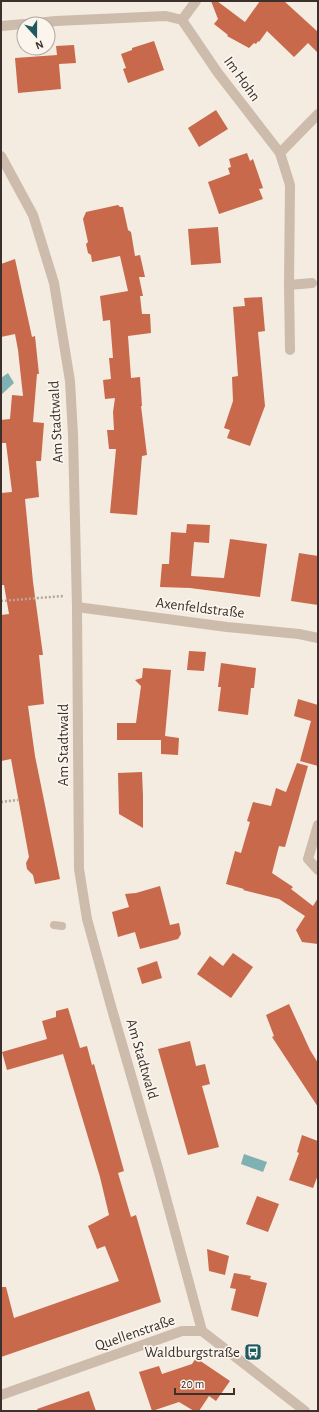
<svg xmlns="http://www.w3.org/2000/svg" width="319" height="1412" viewBox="0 0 319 1412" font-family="'Alegreya Sans',sans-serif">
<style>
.water{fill:#7fb0b2}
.building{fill:#c8694b}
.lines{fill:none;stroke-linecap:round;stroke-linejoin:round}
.path{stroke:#b9a596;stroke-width:2.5;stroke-dasharray:2 2;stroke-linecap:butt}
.lane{stroke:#cdbbac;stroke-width:8}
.street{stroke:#cdbbac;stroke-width:10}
.labels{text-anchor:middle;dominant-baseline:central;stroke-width:3.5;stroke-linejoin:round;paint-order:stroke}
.street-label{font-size:15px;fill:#3b302b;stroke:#fbf5ee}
.poi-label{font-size:15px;fill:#3b302b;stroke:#fbf5ee;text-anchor:end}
</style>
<rect width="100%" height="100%" fill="#f4ebe1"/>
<g class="water">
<polygon points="8,373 14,383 1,395 1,378"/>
<polygon points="244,1154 267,1162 263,1172 241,1164"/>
</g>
<g class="building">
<polygon points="211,1 217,1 245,22 260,1 284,1 318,32 318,53 308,43 294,57 267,31 259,42 258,41 256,44 254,43 249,48 227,36 228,35 214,24 218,19"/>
<polygon points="154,41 164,70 128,83 123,69 126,68 121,54 132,50 132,48"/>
<polygon points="74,45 76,63 59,64 61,89 18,93 15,58 57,55 56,46"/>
<polygon points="216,110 228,129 199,147 188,128"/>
<polygon points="247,153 250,161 253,159 263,188 259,189 263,199 219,214 208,182 230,174 228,168 231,167 229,159"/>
<polygon points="118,205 120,207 123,207 128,230 131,232 135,256 140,255 145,277 139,277 143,296 140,296 142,314 150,314 151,333 128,336 131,378 140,377 142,406 141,406 147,455 142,456 137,515 110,513 116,449 109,449 107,430 114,430 113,412 115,398 105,399 103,380 111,379 109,358 113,358 110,320 103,321 100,296 128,291 120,256 92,262 91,255 88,253 86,244 88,242 83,219 86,212"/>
<polygon points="218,227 221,263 191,265 188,229"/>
<polygon points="15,259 32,337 35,336 39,374 37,374 33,422 44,423 41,461 36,461 39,497 25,499 33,582 43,655 39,655 44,704 28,706 35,756 60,879 35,884 33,875 27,869 26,863 29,857 11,759 1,761 1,615 9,614 4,585 1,585 1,493 12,492 6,443 1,443 1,420 10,419 12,395 23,396 18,350 15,334 1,337 1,264"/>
<polygon points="262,297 265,331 258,332 265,406 250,446 227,438 230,430 224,428 233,401 232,377 238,376 233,307 245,306 244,298"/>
<polygon points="187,524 210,525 209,543 194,542 191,576 224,578 230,539 267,544 260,597 190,588 160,587 162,564 169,564 171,532 186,533"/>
<polygon points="299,553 318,556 318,605 291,601"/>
<polygon points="189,651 206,652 204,671 187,670"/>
<polygon points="221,663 256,668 254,688 251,688 248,715 218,711 221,687 218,687"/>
<polygon points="143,668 171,670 165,736 179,738 178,755 161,754 161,740 117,740 117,723 136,723 141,686 135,680 142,678"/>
<polygon points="298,699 318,705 318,766 300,761 311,721 294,716"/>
<polygon points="297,763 308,766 285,847 279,846 272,873 293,887 291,889 313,906 318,898 318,944 302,942 296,930 305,916 279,899 243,890 244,889 226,884 235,851 241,853 250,822 247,821 253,802 271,806 276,788 286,792"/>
<polygon points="142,772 143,796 143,828 119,814 118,773"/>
<polygon points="160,886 170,925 179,923 181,934 178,939 140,949 135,932 118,937 112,912 129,907 125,894 136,893"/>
<polygon points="233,953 253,967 231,998 197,974 210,956 223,966"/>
<polygon points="157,961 162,978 142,984 137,968"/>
<polygon points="289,1004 310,1050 318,1063 318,1107 272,1037 274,1036 266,1015"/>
<polygon points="68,1008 80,1048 87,1046 92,1065 94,1064 124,1171 118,1173 131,1217 136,1215 161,1302 1,1357 1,1287 6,1287 14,1318 119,1281 105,1246 97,1249 88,1226 109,1215 100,1177 63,1054 7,1070 2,1052 47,1039 42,1021 56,1017 56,1011"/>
<polygon points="190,1041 196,1066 205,1064 210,1084 202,1086 219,1147 188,1155 158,1049"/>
<polygon points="302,1135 318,1141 318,1175 313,1188 289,1180 299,1153 297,1152"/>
<polygon points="257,1196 279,1204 268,1232 246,1224"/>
<polygon points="207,1249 229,1256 225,1275 209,1271"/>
<polygon points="234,1273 251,1276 250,1279 267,1283 258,1317 231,1310 236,1289 230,1288"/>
<polygon points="196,1358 230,1381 216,1401 209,1396 199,1411 194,1411 179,1402 152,1411 139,1372 159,1366 162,1374 192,1364"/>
<polygon points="89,1391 96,1411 38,1411 37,1409"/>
</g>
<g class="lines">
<g class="path">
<polyline points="1,601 63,596"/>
<polyline points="1,802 18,800"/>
</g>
<polyline class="lane" points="54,925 62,926"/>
<g class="street">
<polyline points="182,20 196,1"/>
<polyline points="27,24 56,21 166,16 182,20 218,73 280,153 290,185 289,285 312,283"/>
<polyline points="1,26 24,24"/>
<polyline points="280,153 318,114"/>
<polyline points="1,156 33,215 54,283 70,381 73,435 77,607 79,869 87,919 111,1006 159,1172 202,1331"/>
<polyline points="289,285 290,350"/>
<polyline points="77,607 227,627 299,634 318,638"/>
<polyline points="318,825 308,859 318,870"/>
<polyline points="1,1395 182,1331 202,1331 305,1411"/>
</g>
</g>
<defs>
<g id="bus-square" transform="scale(0.9)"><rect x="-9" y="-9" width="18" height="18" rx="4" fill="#1f5a5e" stroke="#fbf5ee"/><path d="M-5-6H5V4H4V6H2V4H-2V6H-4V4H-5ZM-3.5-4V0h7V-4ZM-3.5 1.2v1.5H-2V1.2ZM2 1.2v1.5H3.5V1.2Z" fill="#fff"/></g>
</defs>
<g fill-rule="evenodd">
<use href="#bus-square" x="253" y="1352"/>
</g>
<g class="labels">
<g class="street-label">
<text transform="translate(242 79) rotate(54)">Im Hohn</text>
<text transform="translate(56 422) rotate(-93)">Am Stadtwald</text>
<text transform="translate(200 608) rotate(7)">Axenfeldstraße</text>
<text transform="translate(63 745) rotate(-90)">Am Stadtwald</text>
<text transform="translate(142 1059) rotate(74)">Am Stadtwald</text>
<text transform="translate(135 1333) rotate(-19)">Quellenstraße</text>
</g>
<g class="poi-label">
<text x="240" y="1352">Waldburgstraße</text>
</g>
</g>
<rect width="319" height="1412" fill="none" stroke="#3b302b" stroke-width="4"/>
<g transform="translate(36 36) rotate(159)"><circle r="19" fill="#fbf5ee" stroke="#aea6a0"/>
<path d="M0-3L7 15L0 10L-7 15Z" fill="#1f5a5e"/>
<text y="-6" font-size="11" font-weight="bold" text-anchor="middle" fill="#3b302b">N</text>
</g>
<path d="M175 1388v6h59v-6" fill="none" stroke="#3b302b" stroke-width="2"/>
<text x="181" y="1388" font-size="12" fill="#3b302b" stroke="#fbf5ee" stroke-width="3" paint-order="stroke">20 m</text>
</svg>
